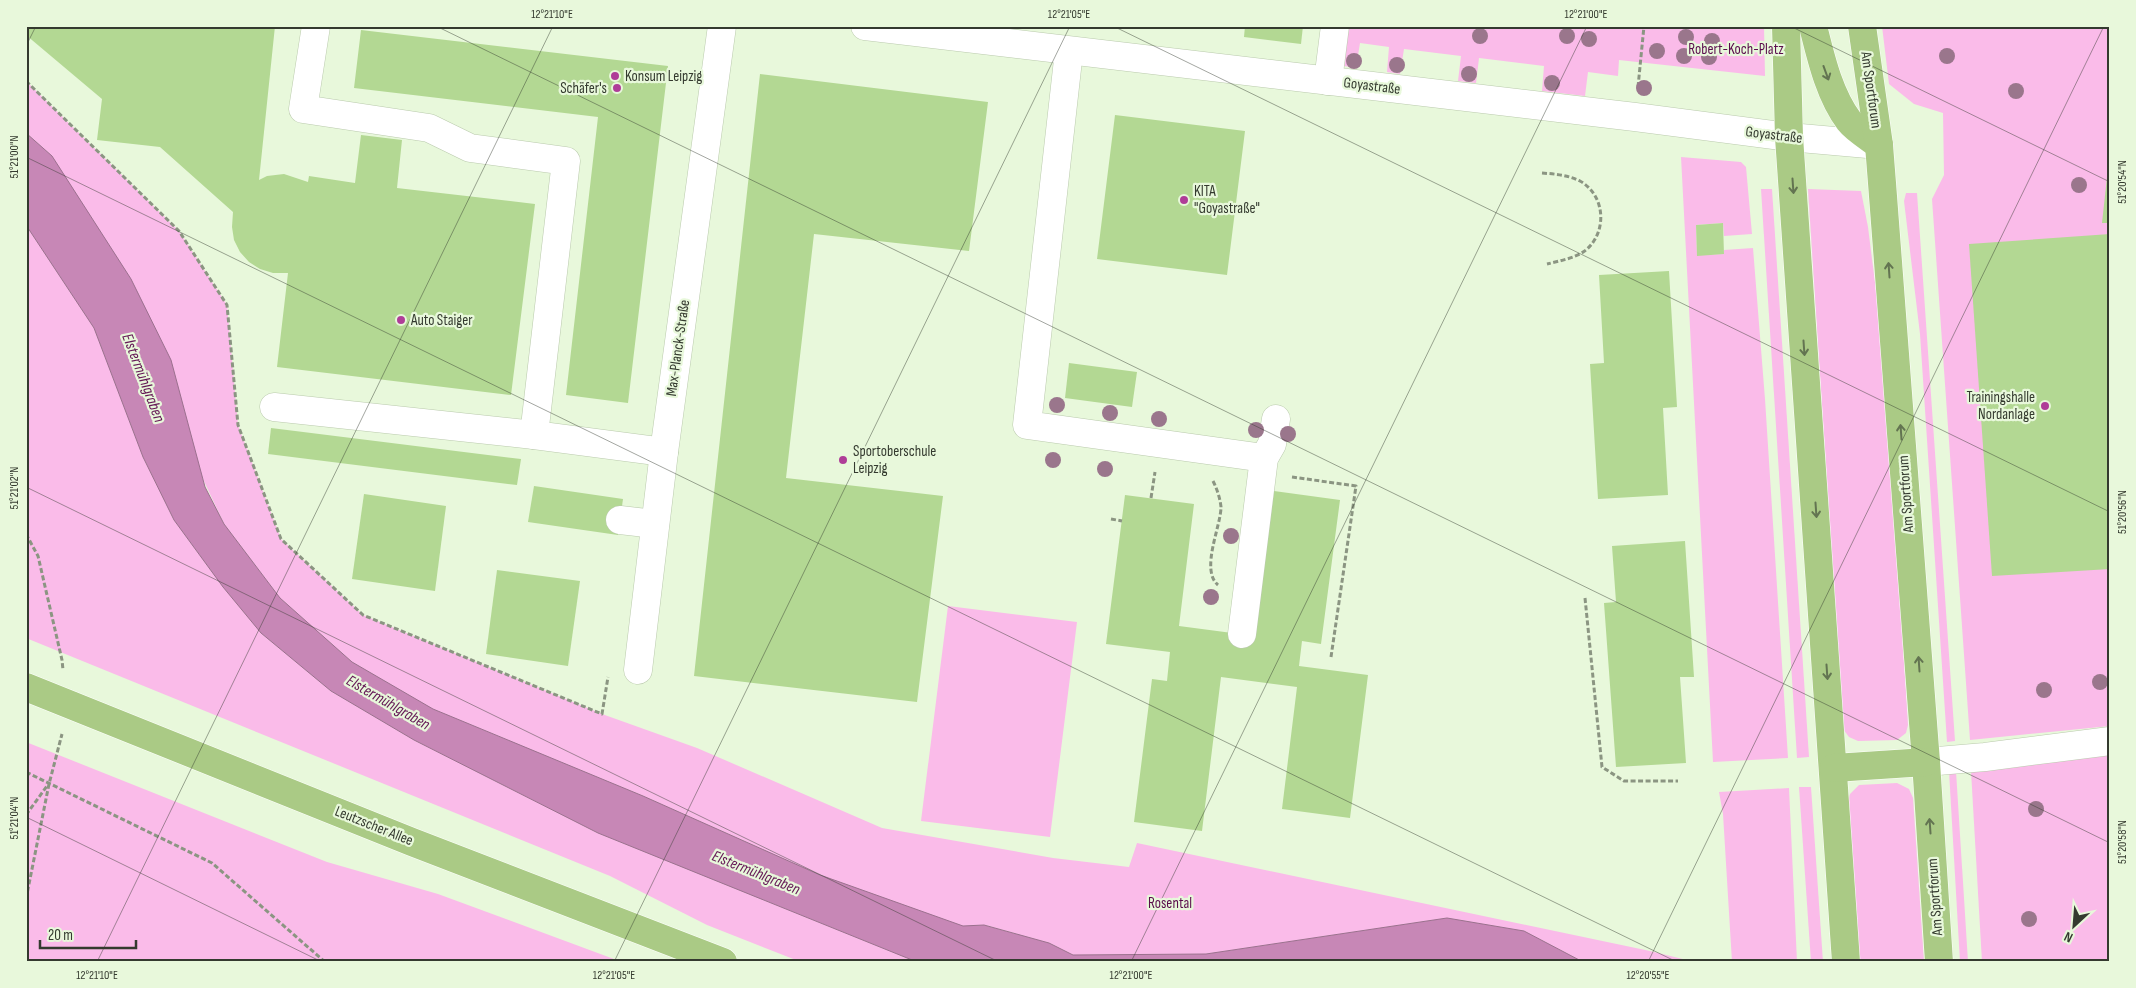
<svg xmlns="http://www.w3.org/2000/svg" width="2136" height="988" viewBox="0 0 2136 988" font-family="'Sofia Sans Condensed',sans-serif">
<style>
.green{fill:#fabbe9}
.water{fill:#c787b6;stroke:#9b708e}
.building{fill:#b3d893}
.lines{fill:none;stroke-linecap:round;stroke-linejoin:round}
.minor-casing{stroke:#bacaad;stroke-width:29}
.major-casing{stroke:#fff;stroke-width:29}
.path{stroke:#8b9582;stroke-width:3;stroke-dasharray:5 2.5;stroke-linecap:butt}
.minor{stroke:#fff;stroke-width:28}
.major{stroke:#aaca85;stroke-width:28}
.tree{fill:#9a768c}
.oneway{stroke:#637451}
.ticks{fill:none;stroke:#343a2f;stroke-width:1;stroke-opacity:0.45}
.poi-dot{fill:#af3d98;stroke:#e8f8db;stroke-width:2}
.labels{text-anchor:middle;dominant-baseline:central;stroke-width:4.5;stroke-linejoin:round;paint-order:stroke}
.park-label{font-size:15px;fill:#5a0b4c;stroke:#e8f8db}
.poi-label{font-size:15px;fill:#343a2f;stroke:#e8f8db;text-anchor:start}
.street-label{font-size:15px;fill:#343a2f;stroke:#e8f8db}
.water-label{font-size:16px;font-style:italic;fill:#641755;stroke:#e8f8db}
.neatline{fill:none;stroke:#343a2f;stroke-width:2}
.ticks-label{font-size:12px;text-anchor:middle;fill:#343a2f}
</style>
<rect width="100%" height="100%" fill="#e8f8db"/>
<g class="green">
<polygon points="1343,26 1764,26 1765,76 1619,60 1618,76 1588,72 1585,96 1542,91 1544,66 1479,58 1476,83 1458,81 1461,56 1404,49 1400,74 1387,72 1389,47 1360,43 1356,68 1344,66 1348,31"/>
<polygon points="1882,26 2110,26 2110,726 1970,740 1932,199 1944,175 1943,113 1914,104 1889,84"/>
<polygon points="26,81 179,231 227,305 238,425 281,539 363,615 602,714 697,748 882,828 1053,858 1129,867 1137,843 1650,951 1695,962 1583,962 1524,931 1447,918 1206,954 1073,955 1049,943 985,925 963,927 820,875 643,796 432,709 352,662 280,598 224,524 52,156 26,133"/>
<polygon points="1681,157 1741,162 1746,167 1752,234 1724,236 1723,223 1696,225 1697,255 1724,254 1724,250 1753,248 1765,399 1788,758 1713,762"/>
<polygon points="1761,189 1772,189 1809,757 1797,758"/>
<polygon points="1808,189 1861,191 1868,227 1886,370 1908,725 1906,733 1897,740 1858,741 1849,737 1843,729"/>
<polygon points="1906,193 1917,193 1955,741 1947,742 1920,334 1904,201"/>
<polygon points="26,225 94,328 143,457 174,520 223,587 261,633 331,691 414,740 598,833 917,962 801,962 707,925 610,876 26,638"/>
<polygon points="948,606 1077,622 1050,837 921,821"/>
<polygon points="26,742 327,862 438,894 622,962 26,962"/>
<polygon points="2110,755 2110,962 1982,962 1971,771"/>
<polygon points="1949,771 1956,771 1968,962 1960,962"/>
<polygon points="1897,783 1909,789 1913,798 1924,962 1859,962 1848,802 1850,794 1859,785"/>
<polygon points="1799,787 1811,787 1823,962 1811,962"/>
<polygon points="1789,788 1797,962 1732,962 1723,814 1719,792"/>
</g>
<polygon class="water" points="26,133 52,156 131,279 171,360 205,487 224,524 280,598 352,662 433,709 643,796 820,875 963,926 984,925 1049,943 1073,955 1206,954 1447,918 1524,931 1583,962 917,962 598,833 414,740 331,691 261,633 223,587 174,520 143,457 94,328 26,225"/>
<g class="building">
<polygon points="26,26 275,26 259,180 267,176 284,174 308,182 309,176 355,183 361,135 402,140 397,188 535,204 511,395 277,367 288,273 273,273 260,269 249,262 240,252 234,240 232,227 233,212 160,147 97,140 102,99 26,35"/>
<polygon points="1245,26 1303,26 1301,44 1244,37"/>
<polygon points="361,30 668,66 628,403 566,395 598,117 354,88"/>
<polygon points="760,74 988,102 969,251 814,234 786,478 943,496 917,702 694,676"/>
<polygon points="1115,115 1245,131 1227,275 1097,259"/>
<polygon points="2108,168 2110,169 2110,223 2102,223"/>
<polygon points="1723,223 1724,254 1697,256 1696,225"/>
<polygon points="2110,234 2110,569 1992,576 1969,244"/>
<polygon points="1669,271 1677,407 1663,408 1668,495 1598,499 1590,364 1604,363 1599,275"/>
<polygon points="1069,363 1137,372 1132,407 1065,398"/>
<polygon points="271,428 521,459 517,485 268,454"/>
<polygon points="534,486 623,499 618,535 528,522"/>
<polygon points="1274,491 1340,500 1321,644 1302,641 1299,666 1368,675 1350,818 1282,809 1297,687 1221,677 1202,831 1134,822 1152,679 1167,681 1170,652 1106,644 1125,495 1194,504 1179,626 1255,636"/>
<polygon points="364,494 446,506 435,591 352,579"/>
<polygon points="1685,541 1694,677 1680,677 1686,763 1616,767 1604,603 1616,602 1612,546"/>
<polygon points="497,570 580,581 568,666 486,654"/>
</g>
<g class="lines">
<g class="minor-casing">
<g id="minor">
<polyline points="316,26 303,109 429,128 470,148 566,161 534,435 664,452"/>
<polyline points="865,26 1635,117 1789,137 1879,145"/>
<polyline points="1069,51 1027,425 1264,458"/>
<polyline points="1328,81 1335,26"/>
<polyline points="274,407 534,435"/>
<polyline points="620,520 655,524"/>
<polyline points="1242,634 1264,458 1272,444 1276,419"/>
<polyline points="638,670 664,452 722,26"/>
<polyline points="1926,762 1985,757 2110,741"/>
</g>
</g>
<g class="major-casing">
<g id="major">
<polyline points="1786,26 1789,137 1846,962"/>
<path d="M 1813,26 C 1821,58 1829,94 1849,121 C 1856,130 1870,138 1879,145"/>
<polyline points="1862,26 1879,145 1882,183 1926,762 1939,962"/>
<polyline points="26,687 412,842 723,962"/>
<polyline points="1834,768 1926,762"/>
</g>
</g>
<g class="path">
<polyline points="26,81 179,231 227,305 238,425 281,539 363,615 602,714 608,677"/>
<polyline points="1638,87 1644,26"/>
<path d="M 1542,173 C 1555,174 1568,175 1580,181 C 1605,195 1608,231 1586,250 C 1576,258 1559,261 1547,264"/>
<polyline points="1292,477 1356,486 1331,657"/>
<path d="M 1213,481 C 1217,489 1220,498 1221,507 C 1221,526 1200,570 1218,585"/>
<polyline points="1151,498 1155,472"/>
<polyline points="1111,519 1122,521"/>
<polyline points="26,534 38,556 62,660 63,670"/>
<polyline points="1585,598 1602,767 1624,781 1678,781"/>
<polyline points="26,772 212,863 325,962"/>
<polyline points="26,815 47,786"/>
<polyline points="26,899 49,784 62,734"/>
</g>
<use href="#minor" class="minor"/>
<use href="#major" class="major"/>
</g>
<g class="tree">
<circle cx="1480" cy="36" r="8"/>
<circle cx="1567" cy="36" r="8"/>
<circle cx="1686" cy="37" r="8"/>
<circle cx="1589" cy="39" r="8"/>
<circle cx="1712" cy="41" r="8"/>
<circle cx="1657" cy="51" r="8"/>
<circle cx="1684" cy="56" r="8"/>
<circle cx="1947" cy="56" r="8"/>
<circle cx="1709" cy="57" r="8"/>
<circle cx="1354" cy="61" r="8"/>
<circle cx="1397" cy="65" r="8"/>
<circle cx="1469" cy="74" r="8"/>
<circle cx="1552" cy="83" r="8"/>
<circle cx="1644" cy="88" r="8"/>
<circle cx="2016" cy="91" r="8"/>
<circle cx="2079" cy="185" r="8"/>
<circle cx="1057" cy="405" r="8"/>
<circle cx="1110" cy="413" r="8"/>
<circle cx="1159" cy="419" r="8"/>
<circle cx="1256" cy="430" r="8"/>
<circle cx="1288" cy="434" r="8"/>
<circle cx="1053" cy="460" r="8"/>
<circle cx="1105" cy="469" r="8"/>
<circle cx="1231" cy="536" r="8"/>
<circle cx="1211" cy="597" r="8"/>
<circle cx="2100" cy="682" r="8"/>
<circle cx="2044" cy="690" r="8"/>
<circle cx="2036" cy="809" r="8"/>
<circle cx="2029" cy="919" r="8"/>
</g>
<defs><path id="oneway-shaft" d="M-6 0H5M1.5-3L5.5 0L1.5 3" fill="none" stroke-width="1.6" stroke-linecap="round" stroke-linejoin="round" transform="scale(1.25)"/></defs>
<g class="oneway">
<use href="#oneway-shaft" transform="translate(1826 73) rotate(70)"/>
<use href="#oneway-shaft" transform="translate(1793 186) rotate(86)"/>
<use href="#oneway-shaft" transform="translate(1889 270) rotate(-94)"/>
<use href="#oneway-shaft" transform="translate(1804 348) rotate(86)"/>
<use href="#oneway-shaft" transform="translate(1901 432) rotate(-94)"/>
<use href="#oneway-shaft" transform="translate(1816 510) rotate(86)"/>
<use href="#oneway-shaft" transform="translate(1919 664) rotate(-94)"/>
<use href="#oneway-shaft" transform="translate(1827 672) rotate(86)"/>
<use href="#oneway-shaft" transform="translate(1930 826) rotate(-94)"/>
</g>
<path class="ticks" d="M 436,26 L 2110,843M 1113,26 L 2110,512M 1790,26 L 2110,182M 26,46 L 36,26M 26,157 L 1677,962M 26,487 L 999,962M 26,817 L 322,962M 97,962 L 553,26M 614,962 L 1070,26M 1131,962 L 1587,26M 1648,962 L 2104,26"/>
<g class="poi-dot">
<circle cx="615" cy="76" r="5"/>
<circle cx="617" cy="88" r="5"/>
<circle cx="1184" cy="200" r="5"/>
<circle cx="401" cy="320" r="5"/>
<circle cx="2045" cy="406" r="5"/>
<circle cx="843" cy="460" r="5"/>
</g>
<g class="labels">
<g class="park-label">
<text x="1736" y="49">Robert-Koch-Platz</text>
<text x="1170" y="903">Rosental</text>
</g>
<g class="poi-label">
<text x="625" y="76">Konsum Leipzig</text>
<text x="607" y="88" text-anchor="end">Schäfer's</text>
<text x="1194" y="191">KITA<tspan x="1194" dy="17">"Goyastraße"</tspan></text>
<text x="411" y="320">Auto Staiger</text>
<text x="2035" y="397" text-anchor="end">Trainingshalle<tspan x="2035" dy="17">Nordanlage</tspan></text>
<text x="853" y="451">Sportoberschule<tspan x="853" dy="17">Leipzig</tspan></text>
</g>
<g class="street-label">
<text transform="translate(1372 86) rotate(7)">Goyastraße</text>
<text transform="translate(1871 90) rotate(82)">Am Sportforum</text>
<text transform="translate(1774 135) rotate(7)">Goyastraße</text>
<text transform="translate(678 348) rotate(-82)">Max-Planck-Straße</text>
<text transform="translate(1906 494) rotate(-94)">Am Sportforum</text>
<text transform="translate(374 826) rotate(22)">Leutzscher Allee</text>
<text transform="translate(1935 897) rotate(-94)">Am Sportforum</text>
</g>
<g class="water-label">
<text transform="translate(143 378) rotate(69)">Elstermühlgraben</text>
<text transform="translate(388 703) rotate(30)">Elstermühlgraben</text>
<text transform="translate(756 873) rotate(22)">Elstermühlgraben</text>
</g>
</g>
<rect width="2136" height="988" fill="none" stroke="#e8f8db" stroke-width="55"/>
<g transform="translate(2074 926) rotate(206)" stroke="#e8f8db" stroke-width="4" paint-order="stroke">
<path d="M0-4L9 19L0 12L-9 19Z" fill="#343a2f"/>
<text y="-8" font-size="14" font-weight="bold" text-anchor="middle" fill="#343a2f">N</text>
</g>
<path d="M40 940v8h96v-8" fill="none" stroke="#343a2f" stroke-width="2.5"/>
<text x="48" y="940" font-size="15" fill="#343a2f" stroke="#e8f8db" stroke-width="4" paint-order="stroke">20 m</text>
<rect x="28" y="28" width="2080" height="932" class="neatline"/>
<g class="ticks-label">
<text x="552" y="18">12°21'10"E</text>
<text x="1069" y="18">12°21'05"E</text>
<text x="1586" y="18">12°21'00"E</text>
<text transform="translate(14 157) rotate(-90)" y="4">51°21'00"N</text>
<text transform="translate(2122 182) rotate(-90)" y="4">51°20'54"N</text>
<text transform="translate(14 488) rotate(-90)" y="4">51°21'02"N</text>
<text transform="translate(2122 512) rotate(-90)" y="4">51°20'56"N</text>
<text transform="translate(14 818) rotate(-90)" y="4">51°21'04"N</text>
<text transform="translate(2122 842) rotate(-90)" y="4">51°20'58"N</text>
<text x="97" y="979">12°21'10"E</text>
<text x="614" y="979">12°21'05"E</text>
<text x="1131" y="979">12°21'00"E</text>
<text x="1648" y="979">12°20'55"E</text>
</g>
</svg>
